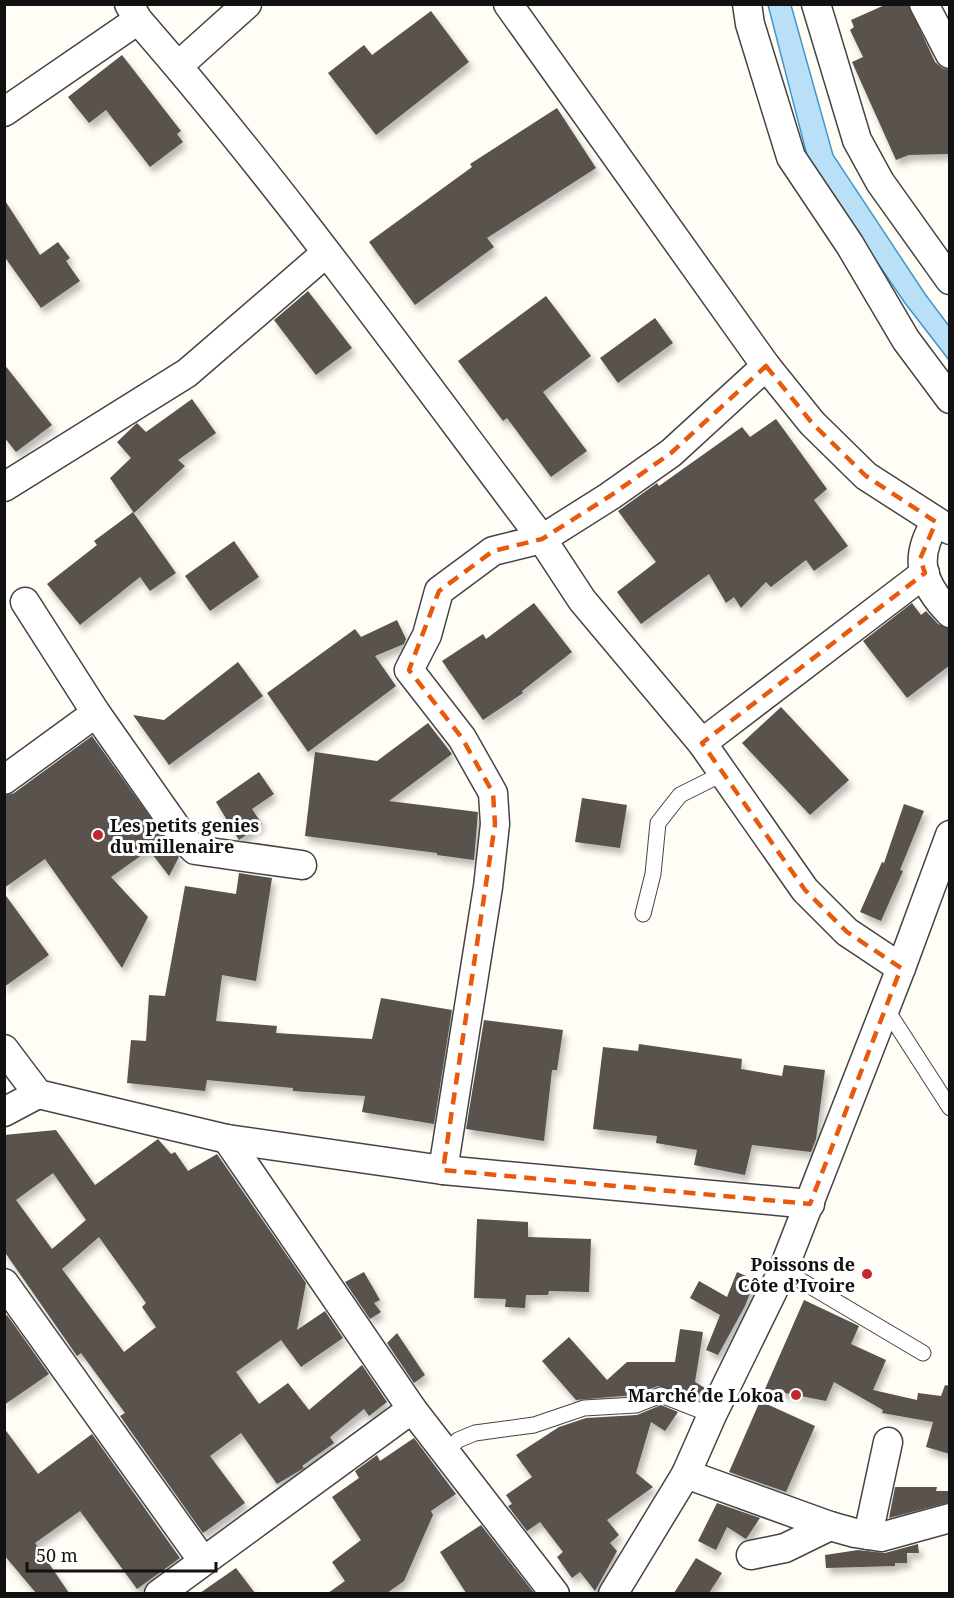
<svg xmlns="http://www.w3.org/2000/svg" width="954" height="1598" viewBox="0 0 954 1598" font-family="'Noto Serif',serif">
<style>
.water{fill:#b9e0f7;stroke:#3f96cf;stroke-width:1.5}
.building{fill:#5a524d;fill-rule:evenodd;filter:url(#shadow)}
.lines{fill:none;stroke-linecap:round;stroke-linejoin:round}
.service-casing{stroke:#444;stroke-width:17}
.minor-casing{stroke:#444;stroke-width:31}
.service{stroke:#fff;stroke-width:15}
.minor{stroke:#fff;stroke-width:28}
.marked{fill:none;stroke:#e8590c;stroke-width:4.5;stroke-dasharray:12 8;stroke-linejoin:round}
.poi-dot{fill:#c4262e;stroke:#fff;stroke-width:2}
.labels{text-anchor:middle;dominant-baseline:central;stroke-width:6;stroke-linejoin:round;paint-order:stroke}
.poi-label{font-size:18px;font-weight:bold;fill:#111;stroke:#fff;text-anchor:end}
</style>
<defs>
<filter id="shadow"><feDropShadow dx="3.5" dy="6" stdDeviation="3" flood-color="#0004"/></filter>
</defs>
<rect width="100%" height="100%" fill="#fffdf5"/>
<polygon class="water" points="768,5 791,5 833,155 925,294 949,326 949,360 905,303 809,163"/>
<g class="building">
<polygon points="887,4 908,4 935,62 942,68 950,70 950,154 909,155 896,160 852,62 863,57 850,30 854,27 851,20"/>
<polygon points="431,11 469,62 376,135 328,73 364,45 372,55"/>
<polygon points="122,55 181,131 177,134 183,142 150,167 106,110 89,123 68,97"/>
<polygon points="557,108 596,168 487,238 494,247 415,305 369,242 472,167 470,164"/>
<polygon points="4,199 40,255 58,242 70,258 66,261 80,281 41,308 4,256"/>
<polygon points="308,291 352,348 316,375 274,320"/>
<polygon points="546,296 591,356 543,392 587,451 551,477 507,418 503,421 458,361"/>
<polygon points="655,318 673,343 618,383 600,358"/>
<polygon points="4,364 52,425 16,452 4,437"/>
<polygon points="192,399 216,433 178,460 185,466 134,513 110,478 131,458 117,442 137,423 146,432"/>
<polygon points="776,419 827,489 814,500 848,546 814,571 806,560 771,587 766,582 741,608 734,597 726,603 709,574 641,624 617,592 656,562 618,511 657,483 659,486 742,427 750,437"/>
<polygon points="133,512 176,573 150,591 140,577 80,625 47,584 97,545 94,541"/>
<polygon points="234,541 259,577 210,611 185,576"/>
<polygon points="534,603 572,652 522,691 523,693 483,720 442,661 483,634 486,639"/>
<polygon points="912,603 921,615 926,611 938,624 950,629 950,665 907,698 863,641"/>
<polygon points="397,620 406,639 404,644 375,656 396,686 308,752 267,693 355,629 361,637"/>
<polygon points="238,662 263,696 169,765 133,715 164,720"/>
<polygon points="781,707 849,780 810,815 742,743"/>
<polygon points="428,723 452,754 389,801 478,812 474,860 437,855 437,853 305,836 315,752 377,761"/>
<polygon points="92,736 179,857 169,876 149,850 111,877 148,917 122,968 45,859 4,888 4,796 14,793"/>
<polygon points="259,772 274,794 252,809 262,824 239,840 216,802"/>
<polygon points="582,798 627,805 620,848 575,842"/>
<polygon points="904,804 924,811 900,870 903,871 881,921 860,912 882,862 884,863"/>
<polygon points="239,873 272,878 256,981 222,975 216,1021 277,1026 276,1033 372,1039 381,998 452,1010 434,1124 362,1112 365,1096 293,1091 293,1088 207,1080 205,1091 127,1083 131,1040 146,1041 149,995 165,996 185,886 236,894"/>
<polygon points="4,893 49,955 4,987"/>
<polygon points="484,1020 563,1030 557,1070 552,1070 544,1141 466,1129"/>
<polygon points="639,1044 742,1059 741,1069 782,1076 784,1065 825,1070 816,1139 811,1152 752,1145 745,1175 694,1165 697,1150 656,1143 657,1136 593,1129 603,1047 638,1051"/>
<path d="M 56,1130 L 95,1185 L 158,1139 L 171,1154 L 175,1152 L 188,1171 L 217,1154 L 306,1283 L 297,1330 L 325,1311 L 343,1338 L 301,1367 L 281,1340 L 236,1372 L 259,1404 L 288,1383 L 309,1410 L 362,1365 L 387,1402 L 369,1416 L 364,1409 L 330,1437 L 334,1443 L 302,1466 L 304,1468 L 277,1484 L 241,1433 L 210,1456 L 245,1503 L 203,1533 L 120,1416 L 125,1413 L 81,1353 L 77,1356 L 4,1251 L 4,1135 ZM 53,1173 L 86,1220 L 52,1249 L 16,1200 ZM 99,1237 L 146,1303 L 142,1307 L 156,1327 L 124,1352 L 62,1269 Z"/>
<polygon points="477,1219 528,1222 528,1237 591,1239 589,1292 549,1291 548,1295 526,1295 525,1308 505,1307 506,1299 474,1298"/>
<polygon points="364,1272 380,1300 374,1303 381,1312 370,1319 345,1282"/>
<polygon points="737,1272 755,1280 745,1306 718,1355 706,1350 720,1315 690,1298 699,1281 727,1297"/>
<polygon points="804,1300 859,1326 851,1344 886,1360 873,1390 917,1400 918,1393 941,1396 945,1385 950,1386 950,1454 926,1447 933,1422 882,1413 883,1410 834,1382 826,1401 765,1389"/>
<polygon points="7,1315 49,1374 4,1405 4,1317"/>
<polygon points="680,1329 703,1332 695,1382 705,1388 699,1399 658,1386 634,1395 576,1400 542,1361 569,1337 607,1380 627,1362 675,1362"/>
<polygon points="397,1333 425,1375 414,1383 387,1343"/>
<polygon points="760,1401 815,1426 786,1492 729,1472"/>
<polygon points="661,1405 678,1412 665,1431 651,1422 636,1473 653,1487 607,1520 619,1535 610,1543 617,1551 595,1591 580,1572 572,1578 557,1557 563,1552 540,1522 527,1531 508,1506 512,1504 506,1495 532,1477 516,1455 559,1427 586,1418 637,1415"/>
<polygon points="4,1428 38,1474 92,1434 180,1558 137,1589 80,1511 35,1543 69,1593 36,1593 4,1555"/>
<polygon points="414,1438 456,1494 431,1511 433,1515 404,1581 387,1593 328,1593 345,1581 332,1562 361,1540 332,1497 359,1478 355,1471 377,1455 380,1461"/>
<polygon points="895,1487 937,1487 936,1491 950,1491 950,1502 889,1518"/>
<polygon points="717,1503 760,1518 746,1539 727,1527 716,1550 698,1541"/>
<polygon points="481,1525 534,1593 466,1593 440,1552"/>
<polygon points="918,1544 919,1553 907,1553 907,1563 895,1563 895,1566 826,1568 825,1555 858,1550 885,1553"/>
<polygon points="696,1558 722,1573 709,1593 674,1593"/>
<polygon points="236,1568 255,1593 200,1593"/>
</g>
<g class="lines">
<g class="service-casing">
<g id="service">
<polyline points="643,914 653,874 658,823 680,795 724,773"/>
<polyline points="885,1007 950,1108"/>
<polyline points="783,1270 923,1353"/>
<polyline points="445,1453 458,1440 475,1433 534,1425 584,1408 636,1405 661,1395 712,1415"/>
</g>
</g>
<g class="minor-casing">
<g id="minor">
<path d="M 129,4 L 138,20 C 282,185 410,364 542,539 L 582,600 L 702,743 L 805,890 L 847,932 L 901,968"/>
<polyline points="508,4 766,366 812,423 866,476 950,530"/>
<polyline points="747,4 750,24 791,157 850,245 906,340 950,399"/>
<polyline points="816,4 857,140 880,182 950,280"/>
<polyline points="924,4 950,54"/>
<polyline points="178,66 247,4"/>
<polyline points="4,112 138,20"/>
<polyline points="4,487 187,373 326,253"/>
<path d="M 936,522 C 913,558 921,583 950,613"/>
<polyline points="25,602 96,713 185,840 195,850 302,865"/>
<polyline points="702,743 925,573"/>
<polyline points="4,780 96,713"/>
<polyline points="4,1049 38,1094 227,1139 443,1170 810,1204"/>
<polyline points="4,1112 38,1094"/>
<polyline points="227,1139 412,1409 555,1594"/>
<polyline points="443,1170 488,887 495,824 493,793 462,738 409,670 427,635 439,591 493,551 542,539 610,496 671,453 766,366"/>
<polyline points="4,1283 203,1561"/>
<polyline points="686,1474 830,1526 855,1533 881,1537 950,1518"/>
<polyline points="868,1535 888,1442"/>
<polyline points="751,1555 785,1548 830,1526"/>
<polyline points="159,1594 412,1409"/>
<polyline points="613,1594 686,1474 712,1415 783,1270 901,968 950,835"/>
</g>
</g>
<use href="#service" class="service"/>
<use href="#minor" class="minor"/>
</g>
<path class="marked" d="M 766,366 L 812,423 L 866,476 L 936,522 L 920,559 L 925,573 L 702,743 L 805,890 L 847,932 L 901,968 L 810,1204 L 443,1170 L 495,824 L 493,793 L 462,738 L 409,670 L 439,591 L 493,551 L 542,539 L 610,496 L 671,453 Z"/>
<g class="poi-dot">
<circle cx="98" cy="835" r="6"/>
<circle cx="867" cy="1274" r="6"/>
<circle cx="796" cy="1395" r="6"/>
</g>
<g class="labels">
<g class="poi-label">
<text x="110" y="825" text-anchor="start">Les petits genies<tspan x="110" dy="21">du millenaire</tspan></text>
<text x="855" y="1264">Poissons de<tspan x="855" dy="21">Côte d’Ivoire</tspan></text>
<text x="784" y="1395">Marché de Lokoa</text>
</g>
</g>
<rect width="954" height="1598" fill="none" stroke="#111111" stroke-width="12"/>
<path d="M27 1562v9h189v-9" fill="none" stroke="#111111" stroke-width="3"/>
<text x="36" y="1562" font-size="18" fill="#111111" stroke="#ffffff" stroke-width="4.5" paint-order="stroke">50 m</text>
</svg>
